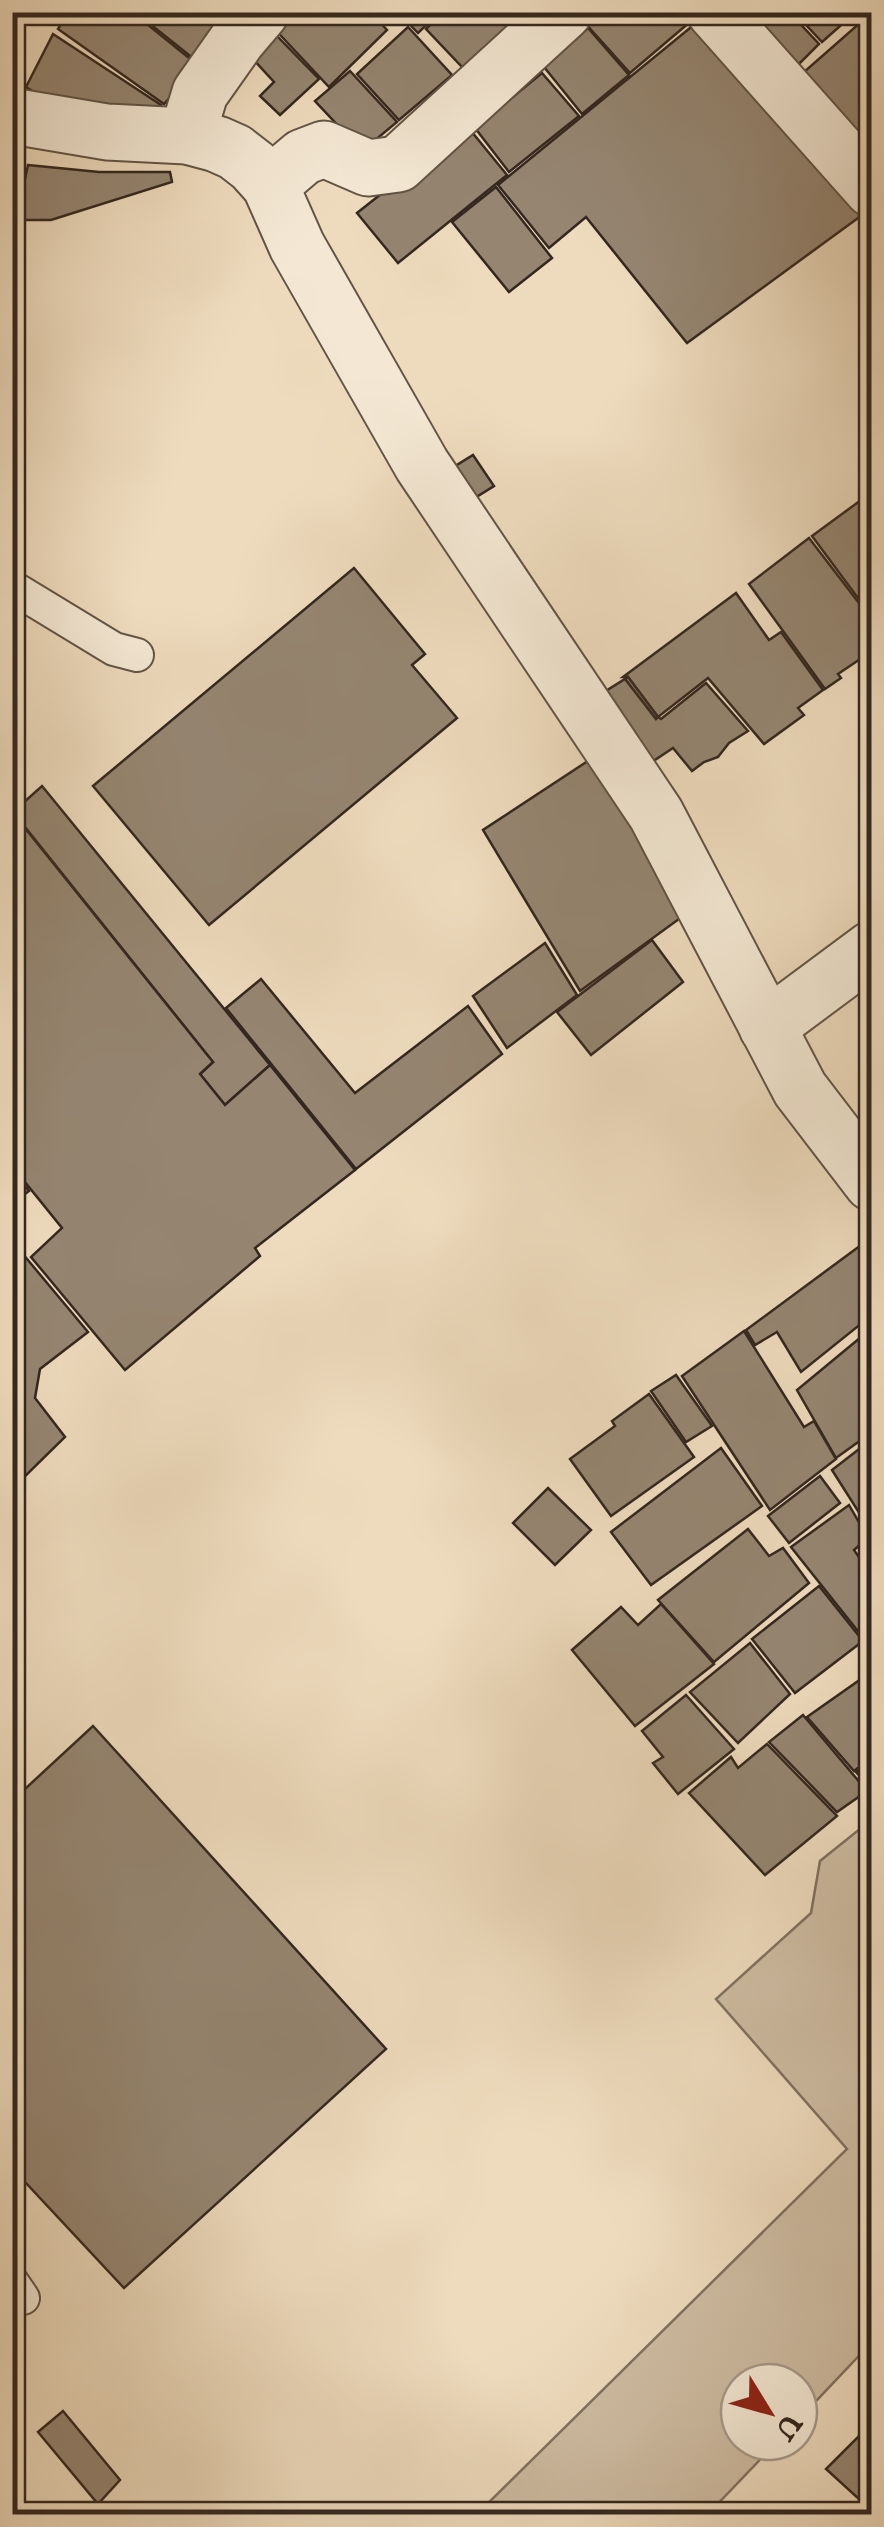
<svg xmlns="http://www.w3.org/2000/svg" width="884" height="2527" viewBox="0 0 884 2527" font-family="'IM FELL English',serif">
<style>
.green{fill:#cebca2;stroke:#817260;stroke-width:2.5}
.building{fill:#958571;stroke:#34271f;stroke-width:2.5}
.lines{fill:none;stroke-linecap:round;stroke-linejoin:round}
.lane-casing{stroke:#625446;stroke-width:36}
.street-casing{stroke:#625446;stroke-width:59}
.lane{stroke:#f4e8d4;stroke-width:32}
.street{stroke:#f4e8d4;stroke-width:55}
</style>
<rect width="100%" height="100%" fill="#eedbbd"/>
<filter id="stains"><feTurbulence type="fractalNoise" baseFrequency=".002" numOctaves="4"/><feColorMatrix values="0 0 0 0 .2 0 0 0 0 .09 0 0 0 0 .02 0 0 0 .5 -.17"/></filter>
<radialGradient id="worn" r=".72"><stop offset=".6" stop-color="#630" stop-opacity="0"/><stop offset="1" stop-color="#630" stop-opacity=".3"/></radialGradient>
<polygon class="green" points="871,1820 871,2343 799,2419 799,2382 739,2382 739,2442 777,2442 708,2514 477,2514 847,2149 716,1999 811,1913 820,1861"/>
<g class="building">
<polygon points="69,12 132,12 199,66 164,104 58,29"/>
<polygon points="135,12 242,12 199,63"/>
<polygon points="279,12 370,12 387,30 329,87 269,23"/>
<polygon points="398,12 440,12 418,33"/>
<polygon points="443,12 525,12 463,68 426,29"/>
<polygon points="596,12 694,12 697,16 630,73 585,23"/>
<polygon points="747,12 789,12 819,44 797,66"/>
<polygon points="794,12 856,12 822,42"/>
<polygon points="701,19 869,210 687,343 586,217 549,248 498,185"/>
<polygon points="861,22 872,35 872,128 853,144 796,79"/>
<polygon points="408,27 452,75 399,120 357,74"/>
<polygon points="588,28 629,75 582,114 544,67"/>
<polygon points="53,34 161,105 145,123 50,102 26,87"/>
<polygon points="276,35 319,79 280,115 260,96 274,82 253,59"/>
<polygon points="350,71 397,122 362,151 315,101"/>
<polygon points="542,73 579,116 509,172 475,128"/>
<polygon points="467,126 507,175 398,263 357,213"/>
<polygon points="28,165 99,172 170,172 172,182 51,220 16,220"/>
<polygon points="496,187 552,258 509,292 452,222"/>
<polygon points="12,229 24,231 12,273"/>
<polygon points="473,455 494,486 465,504 444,473"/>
<polygon points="872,492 872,617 812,536"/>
<polygon points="809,538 872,620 872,651 838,674 841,678 825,689 749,584"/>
<polygon points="354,568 425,654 412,665 457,718 209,925 93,786"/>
<polygon points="736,593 769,640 781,632 823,690 798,708 804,715 764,744 708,678 658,717 628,677 623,677"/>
<polygon points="628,677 658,717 656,719 625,679"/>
<polygon points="625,679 656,719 658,717 661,719 706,683 748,731 729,743 718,757 704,762 692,771 673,748 637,772 590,701"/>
<polygon points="597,755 690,911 580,991 483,830"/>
<polygon points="42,786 270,1065 225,1105 200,1074 213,1062 13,812"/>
<polygon points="12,812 213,1062 200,1074 225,1105 270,1065 355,1170 255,1248 260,1256 125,1370 31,1257 62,1228 12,1166"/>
<polygon points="652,940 683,982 591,1055 557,1012"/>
<polygon points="545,943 577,995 507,1048 473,996"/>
<polygon points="261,979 355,1093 468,1006 502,1054 356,1169 226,1008"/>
<polygon points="12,1166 29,1191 12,1204"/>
<polygon points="872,1237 872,1315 801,1372 777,1332 755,1345 746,1330"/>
<polygon points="12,1241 88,1332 40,1369 35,1398 65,1437 12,1489"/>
<polygon points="872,1328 872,1432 836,1458 797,1390"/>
<polygon points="744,1331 804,1427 814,1421 836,1459 770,1510 682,1376"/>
<polygon points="676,1375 712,1426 686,1442 651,1391"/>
<polygon points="649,1394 694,1457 611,1516 570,1459 615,1426 612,1421"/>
<polygon points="872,1439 872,1533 832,1470"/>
<polygon points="721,1448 762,1506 651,1585 611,1532"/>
<polygon points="820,1476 840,1503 789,1543 768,1516"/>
<polygon points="548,1488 591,1530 555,1565 513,1523"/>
<polygon points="849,1505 868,1538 854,1550 872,1576 872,1628 861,1635 791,1547"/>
<polygon points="748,1529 769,1556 783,1548 809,1583 714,1662 658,1600"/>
<polygon points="872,1543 872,1568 860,1551"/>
<polygon points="819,1586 863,1641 795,1693 752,1639"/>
<polygon points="661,1604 714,1664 635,1726 572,1650 621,1607 638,1625"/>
<polygon points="750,1643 790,1694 738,1743 690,1692"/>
<polygon points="871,1672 872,1757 854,1771 807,1717"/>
<polygon points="686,1695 734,1749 678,1794 653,1763 663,1757 642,1731"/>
<polygon points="803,1715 867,1791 837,1812 769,1742"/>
<polygon points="93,1726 386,2049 124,2288 12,2168 12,1801"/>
<polygon points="767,1744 837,1816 765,1875 689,1793 731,1757 738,1768"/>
<polygon points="872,1759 872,1789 856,1772"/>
<polygon points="63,2411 120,2480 98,2504 38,2432"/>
<polygon points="872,2423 872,2511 826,2469"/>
</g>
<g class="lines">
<g class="lane-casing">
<g id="lane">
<polyline points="12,587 114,649 137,655"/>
<polyline points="12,2282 23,2298"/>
</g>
</g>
<g class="street-casing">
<g id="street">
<polyline points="715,12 872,189"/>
<polyline points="12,116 107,132 187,136 217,144 235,152 253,166 270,185 297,246 422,465 656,814 800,1089 872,1183"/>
<polyline points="187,136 200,93 238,39 261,12"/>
<polyline points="270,185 303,157 324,149 368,168 398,164 564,12"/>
<polyline points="767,1027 872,949"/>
</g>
</g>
<use href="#lane" class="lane"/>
<use href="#street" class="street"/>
</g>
<rect width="884" height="2527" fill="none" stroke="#eedbbd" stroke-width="50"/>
<rect x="15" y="15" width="854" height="2497" fill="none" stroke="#34271f" stroke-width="5"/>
<rect x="25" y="25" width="834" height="2477" fill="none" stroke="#34271f" stroke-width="2.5"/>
<g transform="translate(769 2412) rotate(127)"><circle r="48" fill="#f4e8d4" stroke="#a79b8c" stroke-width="2.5"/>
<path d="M0-8L18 38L0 25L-18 38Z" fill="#8f2418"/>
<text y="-15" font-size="28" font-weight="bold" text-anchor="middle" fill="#34271f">U</text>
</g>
<rect width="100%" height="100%" filter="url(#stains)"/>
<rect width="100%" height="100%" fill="url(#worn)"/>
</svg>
